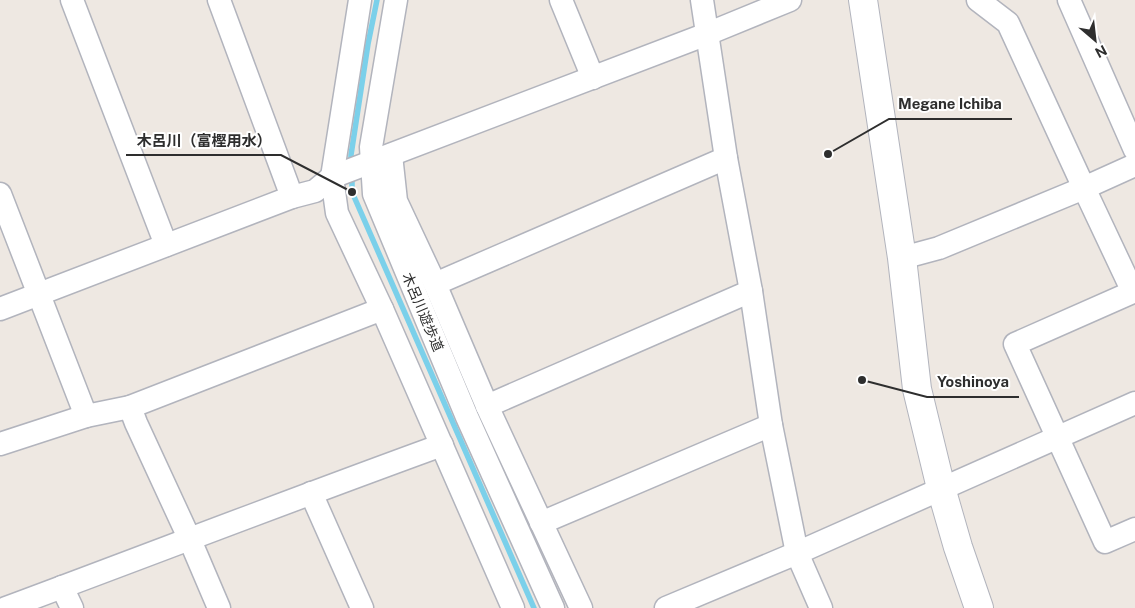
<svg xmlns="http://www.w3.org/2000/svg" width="1135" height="608" viewBox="0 0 1135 608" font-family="'Public Sans','Noto Sans JP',sans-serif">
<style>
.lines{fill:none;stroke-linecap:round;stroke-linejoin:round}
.stream{stroke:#7bd0ea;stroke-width:5.5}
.street-casing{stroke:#b2b4bd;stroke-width:25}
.secondary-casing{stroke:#b2b4bd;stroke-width:30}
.street{stroke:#fff;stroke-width:22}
.secondary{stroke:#fff;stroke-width:28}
.labels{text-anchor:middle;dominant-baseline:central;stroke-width:4;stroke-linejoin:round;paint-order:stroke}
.street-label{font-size:14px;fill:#2e2e2e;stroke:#fff}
.leader{fill:none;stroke:#2e2e2e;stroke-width:2}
.callout-dot{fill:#2e2e2e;stroke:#fff;stroke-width:2}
.callout-label{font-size:15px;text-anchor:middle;font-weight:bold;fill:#2e2e2e;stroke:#fff;stroke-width:4;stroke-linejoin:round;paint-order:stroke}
</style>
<rect width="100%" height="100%" fill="#eee8e2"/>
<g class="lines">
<g class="stream">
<polyline points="351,163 351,155 368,44 377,0"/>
<polyline points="352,175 352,192 534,608"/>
</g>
<g class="street-casing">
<g id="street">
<polyline points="72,0 166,245"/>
<polyline points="219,0 292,197"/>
<polyline points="360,0 332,177 337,213 382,309"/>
<polyline points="396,0 371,147 374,194 467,417 553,608"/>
<polyline points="561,0 593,78"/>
<polyline points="702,0 726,158 751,291 771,425 797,553 821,608"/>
<polyline points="978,0 1008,23 1084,188 1135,165"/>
<polyline points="1069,0 1135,150"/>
<polyline points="391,155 396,201 435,284 487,406 581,608"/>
<polyline points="0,194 86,416"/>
<polyline points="902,258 939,248 1084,188 1133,292"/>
<polyline points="435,284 726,158"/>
<polyline points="1135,291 1015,344 1105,542 1135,529"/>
<polyline points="0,309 292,197 315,191 332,177 707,34 790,0"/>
<polyline points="487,406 751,291"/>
<polyline points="130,407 136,423 190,540 219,608"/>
<polyline points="0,444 86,416 130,407 382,309 513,608"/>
<polyline points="311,493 362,608"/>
<polyline points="541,523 771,425"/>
<polyline points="62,587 72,608"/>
<path d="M 6,608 C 151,554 296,498 442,445"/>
<polyline points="666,608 797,553 1135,403"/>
</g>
</g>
<g class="secondary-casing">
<polyline id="secondary" points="863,0 902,258 917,389 941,488 958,547 979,608"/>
</g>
<use href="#street" class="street"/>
<use href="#secondary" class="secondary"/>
</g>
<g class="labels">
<g class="street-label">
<text transform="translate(423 312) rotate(67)">木呂川遊歩道</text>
</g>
</g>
<path class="leader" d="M828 154L889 119H1012M352 192L281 155H126M862 380L927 397H1019"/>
<g class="callout-dot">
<circle cx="828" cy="154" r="5"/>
<circle cx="352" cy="192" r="5"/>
<circle cx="862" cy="380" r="5"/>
</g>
<g class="callout-label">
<text x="950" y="109">Megane Ichiba</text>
<text x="204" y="146">木呂川（富樫用水）</text>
<text x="973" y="387">Yoshinoya</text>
</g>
<g transform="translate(1095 40) rotate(152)" stroke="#ffffff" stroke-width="4" paint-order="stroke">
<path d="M0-4L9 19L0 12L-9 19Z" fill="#2e2e2e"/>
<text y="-8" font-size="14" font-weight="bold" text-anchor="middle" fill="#2e2e2e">N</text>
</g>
</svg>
